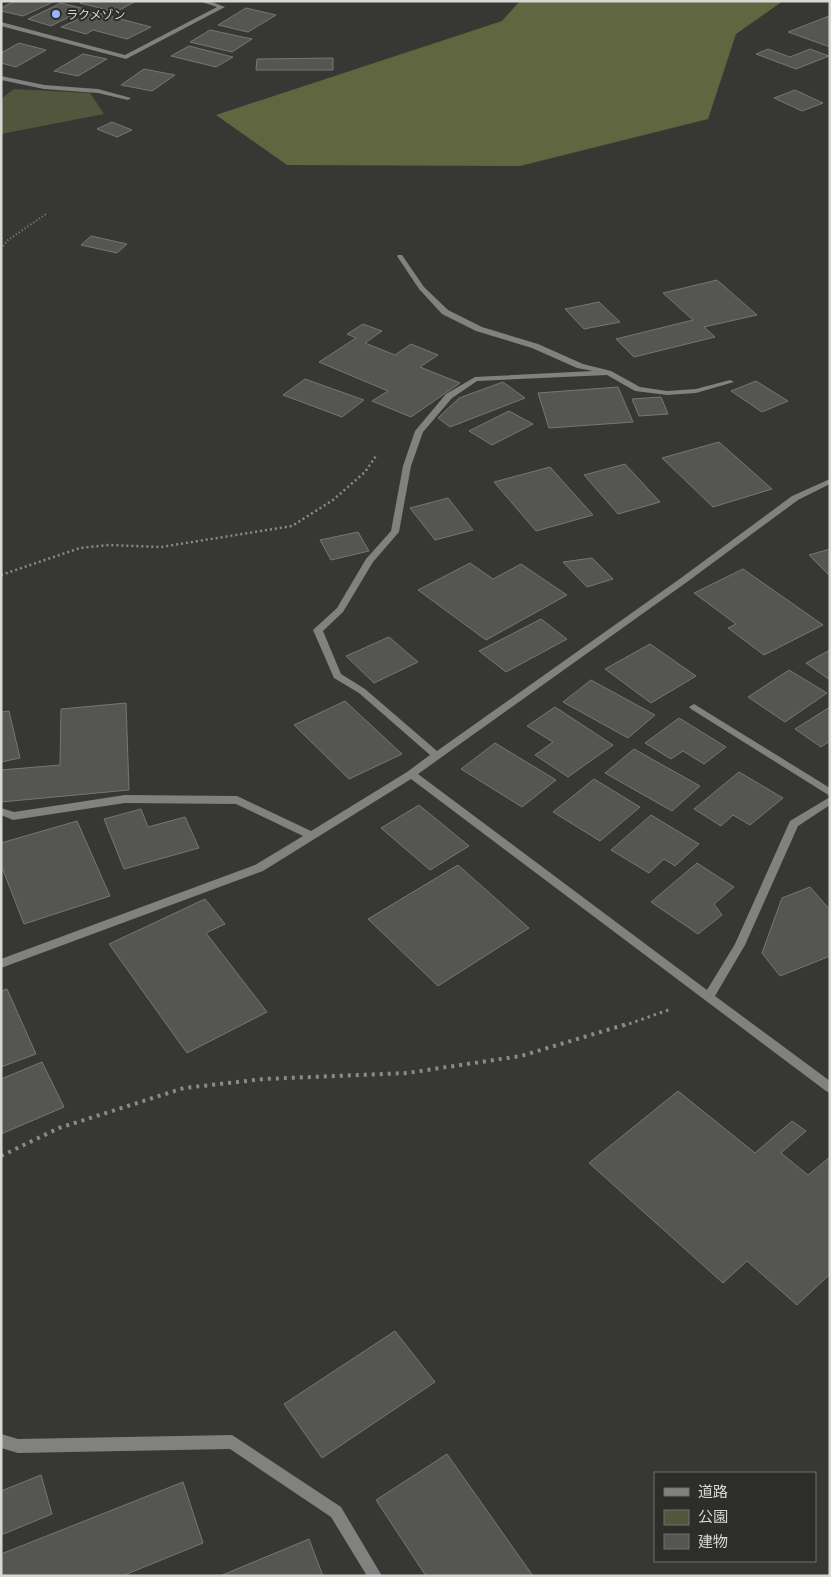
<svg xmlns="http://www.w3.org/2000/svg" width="831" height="1577" viewBox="0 0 831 1577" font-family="'Libre Baskerville','Noto Sans JP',serif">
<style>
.green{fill:#51563c}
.forest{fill:#5f6640}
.building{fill:#555652;stroke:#767773}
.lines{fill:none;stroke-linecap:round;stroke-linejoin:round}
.path-far3{stroke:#8a8b88;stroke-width:2;stroke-dasharray:1 2.5;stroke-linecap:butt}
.path-far2{stroke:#8a8b88;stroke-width:2.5;stroke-dasharray:2 3;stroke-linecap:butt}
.path-far1{stroke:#8a8b88;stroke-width:3;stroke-dasharray:2.5 4;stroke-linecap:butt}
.path{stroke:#8a8b88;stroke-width:4;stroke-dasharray:3 5;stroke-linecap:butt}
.lane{fill:#81817f;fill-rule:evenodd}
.street{fill:#81817f;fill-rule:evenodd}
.poi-dot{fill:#99b5fd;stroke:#2d2d2a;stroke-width:2}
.labels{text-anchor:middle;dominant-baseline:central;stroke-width:4;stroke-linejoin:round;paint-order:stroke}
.far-poi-label{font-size:12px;fill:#d7d8d6;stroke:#2d2d2a;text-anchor:start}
</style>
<rect width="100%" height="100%" fill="#373834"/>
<polygon class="green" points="14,89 90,93 104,114 1,134 1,99"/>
<polygon class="forest" points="520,1 783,1 736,34 708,119 520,166 287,165 216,115 502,21"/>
<g class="building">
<polygon points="15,1 55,1 23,16 1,11 1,8"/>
<polygon points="84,1 136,1 116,12 80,3"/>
<polygon points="61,3 85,9 51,26 28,19"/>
<polygon points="246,8 276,15 248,32 218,25"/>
<polygon points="94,12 151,27 127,39 93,30 86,34 61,27"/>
<polygon points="829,16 830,47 788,32"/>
<polygon points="210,30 252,39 232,52 190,42"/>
<polygon points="19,43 46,50 16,67 1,63 1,53"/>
<polygon points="189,46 233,57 216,67 171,56"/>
<polygon points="768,49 790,57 810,49 829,56 796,69 756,54"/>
<polygon points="83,54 107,59 78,76 54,71"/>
<polygon points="333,58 333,70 256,70 257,59"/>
<polygon points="144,69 175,75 152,91 121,85"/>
<polygon points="795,90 823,103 802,111 774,98"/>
<polygon points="112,122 132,130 117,137 97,129"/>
<polygon points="91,236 127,244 117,253 81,245"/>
<polygon points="717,280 757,315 704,327 715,337 634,357 616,339 693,320 663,293"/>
<polygon points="599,302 620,322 584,329 565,309"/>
<polygon points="363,324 382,331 365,343 395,355 411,344 438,355 420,367 460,383 411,417 372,401 388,391 319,362 356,338 347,334"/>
<polygon points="305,379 364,400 342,417 283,395"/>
<polygon points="756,381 788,401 762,412 731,391"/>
<polygon points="503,382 525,398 450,427 438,418 459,398"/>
<polygon points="618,387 633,422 549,428 538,393"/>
<polygon points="661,397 668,414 639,416 632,399"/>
<polygon points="509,411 533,424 492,445 469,431"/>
<polygon points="719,442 772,489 713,507 662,458"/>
<polygon points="625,464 660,502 618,514 584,475"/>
<polygon points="550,467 593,515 536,531 494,482"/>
<polygon points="448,498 473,530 435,540 410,508"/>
<polygon points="358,532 369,551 331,560 320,540"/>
<polygon points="830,549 830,576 809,555"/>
<polygon points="592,558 613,579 587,587 563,562"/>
<polygon points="470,563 493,579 521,564 567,595 486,640 418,590"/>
<polygon points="743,569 823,625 764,655 728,628 736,624 694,593"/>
<polygon points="541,619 567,639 506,672 479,651"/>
<polygon points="389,637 418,662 374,683 346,656"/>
<polygon points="650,644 696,676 651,703 605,669"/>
<polygon points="830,650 830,680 806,663"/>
<polygon points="789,670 827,693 785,722 748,697"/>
<polygon points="591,680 655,715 628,738 563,702"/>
<polygon points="345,701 402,754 349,779 294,725"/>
<polygon points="126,703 129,790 1,802 1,770 60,765 61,709"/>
<polygon points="555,707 613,745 568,777 535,755 553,742 527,726"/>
<polygon points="830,707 830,741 821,747 795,729"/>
<polygon points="9,711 20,758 1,762 1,712"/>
<polygon points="679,718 726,747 704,764 683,751 671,759 645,743"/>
<polygon points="495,743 556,780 522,807 461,769"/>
<polygon points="634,749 700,786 672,811 605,773"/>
<polygon points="739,772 783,798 750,825 733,815 721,826 694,809"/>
<polygon points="594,779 640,807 600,841 553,812"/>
<polygon points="419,805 469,846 430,870 381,828"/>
<polygon points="141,809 148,827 185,817 199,848 124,869 104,819"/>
<polygon points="651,815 699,844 675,866 664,859 649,873 611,850"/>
<polygon points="77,821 110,896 24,924 1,865 1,843"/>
<polygon points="697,863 734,887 714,904 722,915 698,934 651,902"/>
<polygon points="458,865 529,928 438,986 368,919"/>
<polygon points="810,887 830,910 830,956 780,976 762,953 782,898"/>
<polygon points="205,899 225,924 206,933 267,1012 187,1053 109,944"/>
<polygon points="7,989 36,1054 1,1067 1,991"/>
<polygon points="42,1062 64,1107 1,1134 1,1079"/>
<polygon points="678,1091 755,1153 792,1121 806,1131 781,1153 808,1175 830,1157 830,1274 797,1305 747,1261 723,1283 589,1163"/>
<polygon points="395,1331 435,1382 322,1458 284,1404"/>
<polygon points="447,1454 533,1576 426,1576 376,1500"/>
<polygon points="41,1475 52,1514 1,1535 1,1491"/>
<polygon points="183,1482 203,1543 122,1576 1,1576 1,1554"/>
<polygon points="309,1539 323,1576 220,1576"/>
</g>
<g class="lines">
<polyline class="path-far3" points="1,249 8,240 46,214"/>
<polyline class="path-far2" points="1,575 80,548 109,545 161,547 292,526 333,500 365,472 376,456"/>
<polyline class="path-far1" points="623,1026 671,1009"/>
<polyline class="path" points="1,1156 59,1128 184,1088 264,1079 407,1073 521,1056 627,1024"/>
<polygon class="lane" points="694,704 830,788 830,796 691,709 689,707"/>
<g class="street">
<polygon points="199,1 209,1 225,7 126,59 1,26 1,22 125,55 217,7"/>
<polygon points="1,76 44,85 98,89 131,98 128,100 98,93 44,89 1,80"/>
<polygon points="398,255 402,255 424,287 448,310 482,327 538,344 583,364 611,371 640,387 667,391 696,389 730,380 734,382 696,393 667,395 635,391 607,375 477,381 452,398 423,432 411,466 399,532 373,562 343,612 323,631 341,674 365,689 437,751 681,578 792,496 830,479 830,484 798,500 687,582 418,774 707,990 735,944 790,821 830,797 830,805 798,826 745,945 715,996 830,1081 830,1093 826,1091 411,779 263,871 1,968 1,959 255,865 303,836 236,804 125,803 13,820 1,815 1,808 14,812 125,795 237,796 311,831 407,772 430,755 359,693 334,678 313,630 337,608 366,559 391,531 403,466 415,431 446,394 475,377 593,371 577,368 532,348 476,331 442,314 419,289 397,256"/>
<polygon points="1,1434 18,1439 232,1435 341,1507 382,1576 367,1576 331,1517 230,1449 18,1453 1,1448"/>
</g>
</g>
<circle class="poi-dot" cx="56" cy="14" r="5"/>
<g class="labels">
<g class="far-poi-label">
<text x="66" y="14">ラクメゾン</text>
</g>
</g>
<rect width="831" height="1577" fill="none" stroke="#d7d8d6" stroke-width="5"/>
<rect x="654" y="1472" width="162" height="90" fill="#2d2d2a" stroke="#71716f"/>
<rect x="664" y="1488" width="25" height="8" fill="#81817f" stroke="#71716f"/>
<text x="698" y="1497" font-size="15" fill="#d7d8d6">道路</text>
<rect x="664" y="1510" width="25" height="15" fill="#51563c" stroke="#71716f"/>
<text x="698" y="1522" font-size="15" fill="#d7d8d6">公園</text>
<rect x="664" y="1534" width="25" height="15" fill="#555652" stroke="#71716f"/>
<text x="698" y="1547" font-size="15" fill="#d7d8d6">建物</text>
</svg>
